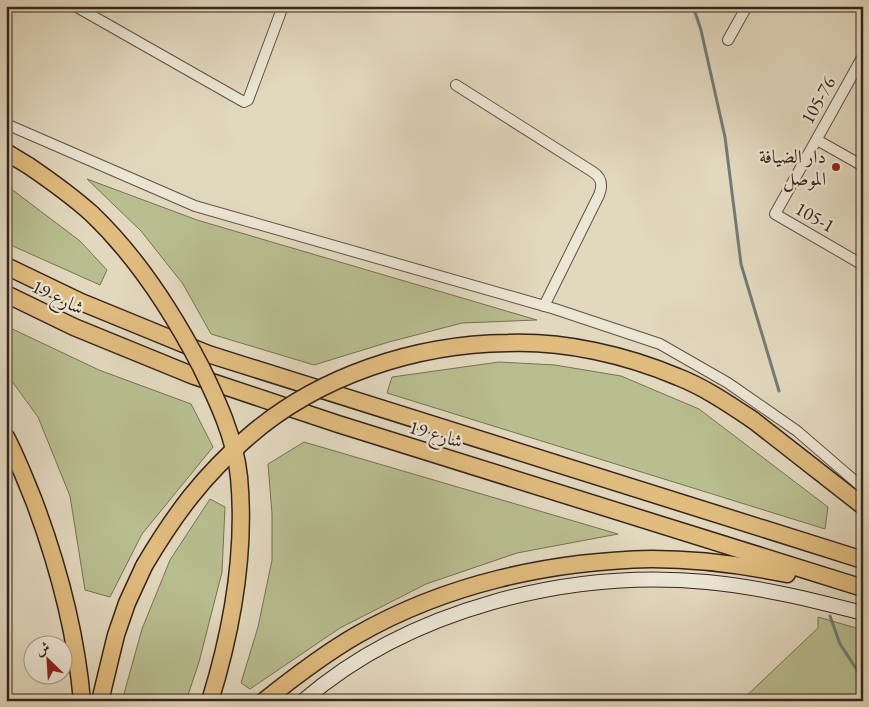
<svg xmlns="http://www.w3.org/2000/svg" width="869" height="707" viewBox="0 0 869 707" font-family="'EB Garamond',Amiri,serif">
<style>
.green{fill:#b8be8f;stroke:#767155}
.lines{fill:none;stroke-linecap:round;stroke-linejoin:round}
.stream{stroke:#6f7d79;stroke-width:3}
.minor-casing{stroke:#605144;stroke-width:12}
.secondary-casing{stroke:#35241b;stroke-width:16}
.trunk-casing{stroke:#35241b;stroke-width:19}
.minor{stroke:#ece6d5;stroke-width:10}
.secondary{stroke:#ece6d5;stroke-width:14}
.trunk{stroke:#e1bc7f;stroke-width:16}
.trunk-bridge-casing{stroke:#35241b;stroke-width:19;stroke-linecap:butt}
.trunk-bridge{stroke:#e1bc7f;stroke-width:16}
.poi-dot{fill:#8f2418;stroke:#ece6d5;stroke-width:2}
.labels{text-anchor:middle;dominant-baseline:central;stroke-width:4.5;stroke-linejoin:round;paint-order:stroke}
.street-label{font-size:19px;fill:#35241b;stroke:#ece6d5}
.poi-label{font-size:19px;fill:#35241b;stroke:#ece6d5;text-anchor:end}
</style>
<rect width="100%" height="100%" fill="#e2d8be"/>
<filter id="stains"><feTurbulence type="fractalNoise" baseFrequency=".004" numOctaves="4"/><feColorMatrix values="0 0 0 0 .2 0 0 0 0 .09 0 0 0 0 .02 0 0 0 .5 -.17"/></filter>
<radialGradient id="worn" r=".72"><stop offset=".6" stop-color="#630" stop-opacity="0"/><stop offset="1" stop-color="#630" stop-opacity=".3"/></radialGradient>
<g class="green">
<polygon points="87,179 197,220 537,320 462,323 389,342 314,365 211,334 183,284 141,231"/>
<polygon points="6,185 80,241 107,270 100,285 6,243"/>
<polygon points="6,326 99,370 191,404 213,447 142,534 110,597 85,590 70,496 38,417 6,373"/>
<polygon points="499,362 555,365 621,376 699,409 828,507 825,529 387,393 392,377"/>
<polygon points="304,442 618,534 517,553 426,584 340,628 250,689 241,683 258,627 272,560 272,514 268,464"/>
<polygon points="210,499 225,507 222,572 199,662 186,701 122,701 142,629 170,560"/>
<polygon points="818,617 863,630 863,701 741,701 818,628"/>
</g>
<g class="lines">
<g class="stream">
<polyline points="693,6 701,30 725,137 741,264 779,391"/>
<polyline points="830,616 840,644 863,679"/>
</g>
<g class="minor-casing">
<g id="minor">
<polyline points="75,6 244,102 248,100 283,6"/>
<polyline points="728,40 747,6"/>
<polyline points="863,56 775,214 863,265"/>
<path d="M 456,85 L 593,172 C 602,178 603,185 599,195 L 544,306"/>
<polyline points="6,124 195,206 555,309 660,344 728,383 797,431 863,488"/>
<polyline points="817,140 863,166"/>
</g>
</g>
<g class="secondary-casing">
<path id="secondary" d="M 303,701 C 409,609 569,569 707,582 C 760,587 812,600 863,613"/>
</g>
<g class="trunk-casing">
<g id="trunk">
<polyline points="6,152 29,166"/>
<polyline points="6,266 81,302 208,354 863,560"/>
<polyline points="6,294 74,327 194,376 338,424 863,588"/>
<polyline points="753,420 863,506"/>
<path d="M 6,437 C 17,458 25,479 34,501 C 58,565 76,632 82,701"/>
<polyline points="100,701 116,635 127,603 144,566"/>
<path d="M 264,701 C 294,677 324,654 357,635 C 446,584 550,561 652,559 C 697,559 743,565 787,574"/>
</g>
</g>
<use href="#minor" class="minor"/>
<use href="#secondary" class="secondary"/>
<use href="#trunk" class="trunk"/>
<g class="trunk-bridge-casing">
<g id="trunk-bridge">
<path d="M 29,166 C 51,181 72,196 92,214 C 138,258 172,311 201,367 C 218,402 235,438 239,477 C 246,552 232,630 210,701"/>
<path d="M 144,566 C 174,515 203,476 248,437 C 318,376 415,344 508,343 C 565,341 626,355 678,377 C 704,387 729,404 753,420"/>
</g>
</g>
<use href="#trunk-bridge" class="trunk-bridge"/>
</g>
<circle class="poi-dot" cx="836" cy="167" r="5"/>
<g class="labels">
<g class="street-label">
<text transform="translate(818 100) rotate(-61)">105-76</text>
<text transform="translate(815 217) rotate(30)">105-1</text>
<text transform="translate(58 297) rotate(26)">شارع 19</text>
<text transform="translate(436 434) rotate(17)">شارع 19</text>
</g>
<g class="poi-label">
<text x="826" y="156">دار الضيافة<tspan x="826" dy="22">الموصل</tspan></text>
</g>
</g>
<rect width="869" height="707" fill="none" stroke="#e2d8be" stroke-width="25"/>
<rect x="8" y="8" width="854" height="692" fill="none" stroke="#35241b" stroke-width="2.5"/>
<rect x="12" y="12" width="844" height="682" fill="none" stroke="#35241b"/>
<g transform="translate(48 660) rotate(335)"><circle r="24" fill="#ece6d5" stroke="#a3988b"/>
<path d="M0-4L9 19L0 12L-9 19Z" fill="#8f2418"/>
<text y="-8" font-size="14" font-weight="bold" text-anchor="middle" fill="#35241b">ش</text>
</g>
<rect width="100%" height="100%" filter="url(#stains)"/>
<rect width="100%" height="100%" fill="url(#worn)"/>
</svg>
